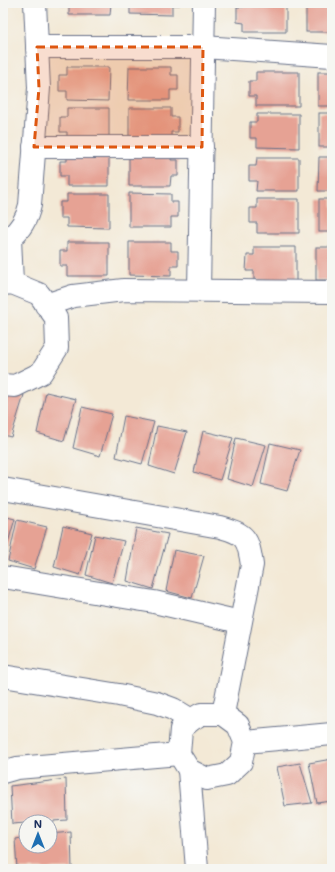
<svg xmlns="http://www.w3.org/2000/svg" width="335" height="872" viewBox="0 0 335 872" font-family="Mali,sans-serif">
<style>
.building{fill:#e6a294}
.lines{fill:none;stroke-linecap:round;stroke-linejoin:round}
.street-casing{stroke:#677088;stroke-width:24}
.street{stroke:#fff;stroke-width:22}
.marked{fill:#de5710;fill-opacity:0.2;stroke:#de5710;stroke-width:3;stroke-dasharray:8 5;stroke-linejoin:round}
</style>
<rect width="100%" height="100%" fill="#f6f6f2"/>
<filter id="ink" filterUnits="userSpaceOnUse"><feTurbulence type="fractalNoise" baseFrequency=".025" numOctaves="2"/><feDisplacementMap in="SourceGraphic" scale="8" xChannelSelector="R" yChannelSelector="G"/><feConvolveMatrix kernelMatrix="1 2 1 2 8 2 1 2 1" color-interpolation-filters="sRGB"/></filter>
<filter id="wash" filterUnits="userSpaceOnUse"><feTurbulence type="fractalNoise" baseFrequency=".012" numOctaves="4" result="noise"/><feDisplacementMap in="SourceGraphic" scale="16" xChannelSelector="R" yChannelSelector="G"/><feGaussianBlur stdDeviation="0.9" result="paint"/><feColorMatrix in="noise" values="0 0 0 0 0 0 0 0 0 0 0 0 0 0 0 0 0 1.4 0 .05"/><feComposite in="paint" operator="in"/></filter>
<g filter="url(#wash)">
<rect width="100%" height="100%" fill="#f3e9d6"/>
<g id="blocks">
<g class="building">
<polygon points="61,3 111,3 110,15 69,15 69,5 61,5"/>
<polygon points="130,3 180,3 180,5 172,5 172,15 130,14"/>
<polygon points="244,3 286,3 286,32 244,32 244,23 237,22 237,7 244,7"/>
<rect x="306" y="3" width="26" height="29"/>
<polygon points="67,67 109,67 108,101 67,100 67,91 59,91 59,75 67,75"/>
<polygon points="129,67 171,67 171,75 178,75 178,90 170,90 170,100 128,100"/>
<polygon points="256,72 299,72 299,106 256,106 256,96 249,96 249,81 256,81"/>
<rect x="318" y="72" width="14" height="34"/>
<polygon points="67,108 109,108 109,142 67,142 67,132 60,132 60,117 67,117"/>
<polygon points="129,108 171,108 171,117 178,117 178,132 171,132 171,142 129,142"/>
<rect x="319" y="113" width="13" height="34"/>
<polygon points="257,114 299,114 299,148 257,147 257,138 250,138 250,122 257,122"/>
<polygon points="67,152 109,152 109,186 67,186 67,176 60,176 60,161 67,161"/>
<polygon points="129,152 171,152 171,160 178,160 178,176 171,176 170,186 129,186"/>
<polygon points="319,157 332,157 332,191 318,191"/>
<polygon points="257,158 299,158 299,191 256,191 257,181 249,181 249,166 256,166"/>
<polygon points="129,193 171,194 171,202 178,202 178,217 171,217 171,227 129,227"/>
<polygon points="67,194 109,194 109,228 67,227 67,218 60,218 60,202 67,202"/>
<polygon points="257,199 299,199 299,233 257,233 257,223 250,223 250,208 257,208"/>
<rect x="319" y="199" width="13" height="33"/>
<polygon points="67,242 109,242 109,276 67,276 67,266 60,266 60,251 67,251"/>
<polygon points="129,242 171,242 171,251 178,251 178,266 171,266 171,276 129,275"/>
<polygon points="254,247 296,247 296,281 254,280 254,271 246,271 247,255 254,255"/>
<rect x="316" y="247" width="16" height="33"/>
<polygon points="3,391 24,395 11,437 3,435"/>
<polygon points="46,392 76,399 64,441 37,433"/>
<polygon points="82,407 112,414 100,456 73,448"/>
<polygon points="124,416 154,422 142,464 116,457"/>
<polygon points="157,426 187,432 174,474 149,466"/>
<polygon points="203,431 233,438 220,480 194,472"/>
<polygon points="236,438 266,445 253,487 227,479"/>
<polygon points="270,443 300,450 287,491 261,484"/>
<polygon points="3,516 15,519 3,559"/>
<polygon points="17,520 47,527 34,569 8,561"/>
<polygon points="63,526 92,533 80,575 54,567"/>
<polygon points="136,528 168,534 153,589 127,581"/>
<polygon points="95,535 124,541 112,583 86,575"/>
<polygon points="174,550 204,556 192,598 166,591"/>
<polygon points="332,759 332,801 317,803 309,763"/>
<polygon points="300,763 312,803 285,806 277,767"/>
<polygon points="66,779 67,820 12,824 10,786"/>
<polygon points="71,832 72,869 17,869 15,839 26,837 26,846 50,846 50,834"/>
</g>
</g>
</g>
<g filter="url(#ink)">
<use href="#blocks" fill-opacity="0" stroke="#677088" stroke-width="1"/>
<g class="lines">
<g class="street-casing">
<g id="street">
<polyline points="37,47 203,47 332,56"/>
<polyline points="34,147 202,147"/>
<polyline points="3,237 10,238 12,283"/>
<path d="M 10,238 C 21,229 27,219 30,205 L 39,88 L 35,3"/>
<polyline points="3,284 12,283 39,294 56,318 57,348 41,373 15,386 3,385"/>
<polyline points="199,290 204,3"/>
<polyline points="46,305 73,296 124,290 332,292"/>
<path d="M 3,489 L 220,527 C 246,534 248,538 252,565 L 223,714"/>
<polyline points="3,577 154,602 240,622"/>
<polyline points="3,676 119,695 157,703 173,709 191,720"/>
<polygon points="201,714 223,714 238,725 245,742 241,762 227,775 207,779 189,770 179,754 181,729 191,720"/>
<polyline points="245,742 332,734"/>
<polyline points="189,770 197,869"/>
<polyline points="3,772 17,768 179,754"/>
</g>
</g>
<use href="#street" class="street"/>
</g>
</g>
<path class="marked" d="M 37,47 L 203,47 L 202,147 L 34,147 L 39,88 Z"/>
<rect width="335" height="872" fill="none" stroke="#f6f6f2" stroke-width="16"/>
<g transform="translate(38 834)"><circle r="19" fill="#f6f6f2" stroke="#9ea6b7"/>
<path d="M0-3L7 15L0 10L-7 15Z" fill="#1f6fb2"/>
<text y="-6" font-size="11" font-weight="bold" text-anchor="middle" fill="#1b2f5e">N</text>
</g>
</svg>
